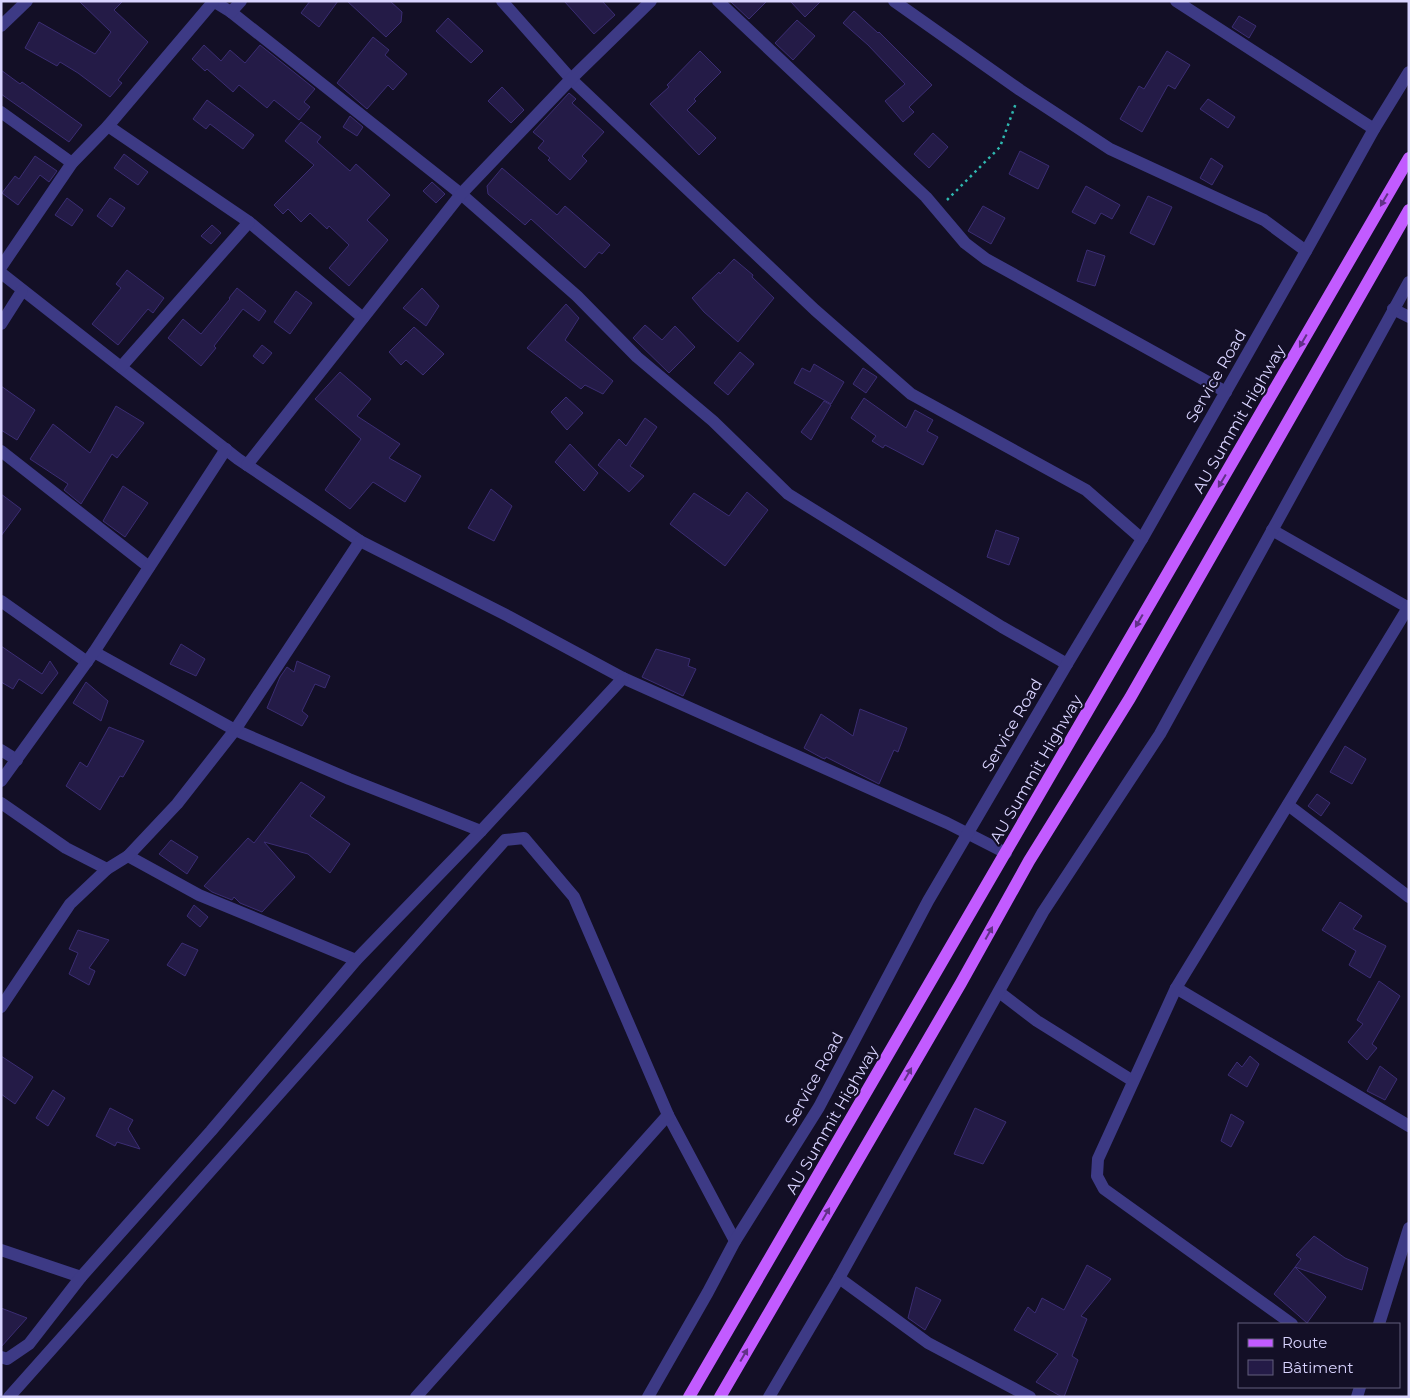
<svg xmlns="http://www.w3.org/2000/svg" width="1410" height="1398" viewBox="0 0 1410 1398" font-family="Montserrat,sans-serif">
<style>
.building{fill:#241b47;stroke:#3b2d73}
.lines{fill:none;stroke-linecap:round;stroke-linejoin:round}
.path{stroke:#2fb8b0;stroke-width:2.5;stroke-dasharray:2.5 4;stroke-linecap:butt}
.minor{stroke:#3d3a85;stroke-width:12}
.major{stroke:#c25bff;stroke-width:12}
.oneway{fill:#623188}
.labels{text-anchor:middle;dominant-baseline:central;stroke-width:4.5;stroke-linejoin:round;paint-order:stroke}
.street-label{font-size:16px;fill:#d9d4ff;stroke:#130f26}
</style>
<rect width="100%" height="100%" fill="#130f26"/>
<g class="building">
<polygon points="79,1 123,1 114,10 148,42 118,80 122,83 110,97 78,73 60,62 57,66 25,48 39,22 95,54 111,32"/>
<polygon points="310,1 338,1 319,27 301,13"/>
<polygon points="347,1 390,1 402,12 401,22 386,37"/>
<polygon points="564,1 602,1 615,15 594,34"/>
<polygon points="730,1 767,1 749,19"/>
<polygon points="790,1 821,1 805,17"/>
<polygon points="854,11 878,33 879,32 932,85 909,107 914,112 903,122 885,101 905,84 868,45 843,23"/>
<polygon points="1239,16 1256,26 1249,38 1232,27"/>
<polygon points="448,18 483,51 471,63 436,31"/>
<polygon points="797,20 815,36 793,60 775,43"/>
<polygon points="373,37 389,50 385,55 407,74 393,90 388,85 367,109 337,83"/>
<polygon points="204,45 221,61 230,50 245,63 260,45 315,89 304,102 310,107 299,120 274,100 267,108 239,85 233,92 207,69 205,71 192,59"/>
<polygon points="700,51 721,72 694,99 696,101 687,110 716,138 699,155 650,104 669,87 667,85"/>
<polygon points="1167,51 1190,65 1175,89 1168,85 1142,132 1120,119 1139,86 1144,89"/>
<polygon points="1,70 20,84 22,82 82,125 69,142 1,94"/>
<polygon points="502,87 524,110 511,123 488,101"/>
<polygon points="569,93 576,99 572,103 604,132 582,156 587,161 570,180 548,160 550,158 538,148 544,141 533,132"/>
<polygon points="1208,99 1235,117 1228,128 1200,109"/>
<polygon points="207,100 254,135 243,149 210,124 206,129 193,119"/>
<polygon points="350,116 363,127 357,136 343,127"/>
<polygon points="301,122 321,137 317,142 350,171 356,164 390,195 367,220 388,240 349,286 329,268 349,245 329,226 327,229 310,213 301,222 288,209 283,214 274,205 314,165 285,141"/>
<polygon points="933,133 948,147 929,168 914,154"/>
<polygon points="1020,151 1049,166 1038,189 1009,174"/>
<polygon points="124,154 148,172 138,185 114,168"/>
<polygon points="35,156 57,171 49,182 40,175 18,205 2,193 15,176 19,179"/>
<polygon points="1211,158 1223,166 1212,185 1200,178"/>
<polygon points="502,168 557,215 565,206 610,245 602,254 599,252 585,268 531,219 525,225 488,194 487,186"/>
<polygon points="432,182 445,194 436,203 423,191"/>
<polygon points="1086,186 1120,205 1112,219 1101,213 1095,224 1072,212"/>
<polygon points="1148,196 1172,207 1154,245 1130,233"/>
<polygon points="67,198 83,210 72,226 55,215"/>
<polygon points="110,198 125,208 112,227 97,216"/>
<polygon points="983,206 1005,218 991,244 968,231"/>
<polygon points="212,225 221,233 211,244 201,236"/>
<polygon points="1087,250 1105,256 1095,286 1077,281"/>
<polygon points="734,259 753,275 752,277 774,298 738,342 704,312 692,298 719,272 720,274"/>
<polygon points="127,270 164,298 153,313 148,309 118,345 92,324 121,288 116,284"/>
<polygon points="237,288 266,311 259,321 243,309 214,346 216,348 201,366 168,338 183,319 201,334 230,299 229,298"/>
<polygon points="422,288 439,306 426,326 403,308"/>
<polygon points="296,291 312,303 290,334 274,322"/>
<polygon points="566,304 579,318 565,340 613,381 603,394 585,385 581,389 527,348"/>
<polygon points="645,325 662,340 675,326 695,347 669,373 633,338"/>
<polygon points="414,327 444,354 423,375 406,360 401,365 389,352"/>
<polygon points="262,345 272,353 263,364 253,356"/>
<polygon points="740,352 754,364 728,395 714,383"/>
<polygon points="814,364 844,382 831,404 794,383 802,368 810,372"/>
<polygon points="863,368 877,377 866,393 853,384"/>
<polygon points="340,372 371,399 357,416 400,444 389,458 421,476 405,502 373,482 350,509 325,490 361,439 315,399"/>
<polygon points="1,386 35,410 17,440 1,430"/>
<polygon points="566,397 583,413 567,430 551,412"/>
<polygon points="864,398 906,428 915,410 933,420 927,431 938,437 923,465 885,445 883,448 872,441 876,436 851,418"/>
<polygon points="824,401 831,405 811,440 801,432"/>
<polygon points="116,406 144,423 117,458 112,454 81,504 64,490 68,484 30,459 53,424 90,453"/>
<polygon points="645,418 657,427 630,466 644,476 629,492 598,465 619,439 626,446"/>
<polygon points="570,444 598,473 584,491 555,462"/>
<polygon points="123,486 148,503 125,537 103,521"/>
<polygon points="491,489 512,506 494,541 468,528"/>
<polygon points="747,492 768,510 725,566 670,524 694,493 729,516"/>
<polygon points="1,494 21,509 1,536"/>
<polygon points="996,530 1019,538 1009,565 987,557"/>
<polygon points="181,644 205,659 196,676 170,664"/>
<polygon points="1,646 42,674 50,661 58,673 42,694 19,679 13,689 1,682"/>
<polygon points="656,649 690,659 688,666 696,669 683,696 642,677"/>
<polygon points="297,661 330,676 325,688 315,684 302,711 308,716 302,726 267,708 280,677 287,667 294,672"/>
<polygon points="86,682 108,701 101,721 73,703"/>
<polygon points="860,709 907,728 898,752 894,750 879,784 826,757 825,759 822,758 804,748 821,714 853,736"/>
<polygon points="109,727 144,741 123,777 120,776 100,810 66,786 80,762 87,767"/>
<polygon points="1345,746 1366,759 1352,784 1330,772"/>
<polygon points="301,782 325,797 310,816 350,844 330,873 308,854 264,842 295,877 262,912 240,903 234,897 232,900 212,892 204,886 248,838 254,843"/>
<polygon points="1317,794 1330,803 1321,816 1308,806"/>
<polygon points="171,840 198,857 187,874 159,854"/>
<polygon points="1340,902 1362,916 1353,929 1386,946 1370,978 1349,965 1356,951 1322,930"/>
<polygon points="194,905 208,917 200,927 187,916"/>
<polygon points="78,930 109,940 89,968 95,971 89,985 69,974 78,953 69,949"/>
<polygon points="182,943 198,950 185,976 167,965"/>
<polygon points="1379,981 1400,996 1372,1044 1377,1048 1367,1060 1348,1042 1363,1024 1357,1020"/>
<polygon points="1,1056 33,1077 15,1104 1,1094"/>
<polygon points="1250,1056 1259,1064 1247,1087 1228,1075 1237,1062 1242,1067"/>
<polygon points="1380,1066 1397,1079 1385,1100 1367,1091"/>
<polygon points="53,1090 65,1098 48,1126 36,1118"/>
<polygon points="110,1108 133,1120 128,1129 140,1149 117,1142 115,1146 96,1136"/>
<polygon points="975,1108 1006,1122 983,1164 954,1154"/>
<polygon points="1231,1114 1244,1122 1231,1147 1221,1141"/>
<polygon points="1314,1236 1345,1258 1368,1268 1362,1290 1295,1267 1301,1259 1296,1255"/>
<polygon points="1087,1265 1111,1279 1081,1316 1087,1319 1072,1356 1078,1360 1064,1397 1062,1397 1036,1382 1058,1354 1014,1330 1028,1307 1035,1313 1042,1298 1064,1310"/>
<polygon points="1295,1267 1326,1297 1307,1323 1274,1294"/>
<polygon points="916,1287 941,1300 925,1330 908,1318"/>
<polygon points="1,1308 27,1318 1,1347"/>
</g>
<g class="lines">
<polyline class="path" points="947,200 1000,147 1016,103"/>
<g class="minor">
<polyline points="213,1 231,12 461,194 577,296 637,357 713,421 788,494 1002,627 1067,664"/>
<polyline points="502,1 571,79 815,310 911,394 1086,490 1142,539"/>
<polyline points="718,1 926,197 965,243 986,259 1226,392"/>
<polyline points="894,1 1020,90 1110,149 1264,220 1306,251"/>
<polyline points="1176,1 1374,129"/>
<polyline points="231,12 241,1"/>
<polyline points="1,26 27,1"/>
<polyline points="1,112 72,163"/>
<polyline points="108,126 249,222 363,318"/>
<polyline points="1,267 72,163 108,126 213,2"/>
<polyline points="1,273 238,459 360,541 508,616 623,678 947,823 1006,853"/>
<polyline points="1393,309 1409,317"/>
<polyline points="1,324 22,291"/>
<polyline points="121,367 249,222"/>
<polyline points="1,451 149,567"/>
<polyline points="247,465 461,194 571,79 651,1"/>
<polyline points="1272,530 1409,608"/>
<polyline points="1,601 87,662"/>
<polyline points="94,652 235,730 349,779 481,831"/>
<polyline points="1,750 17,760"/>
<polyline points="1,781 94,652 226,449"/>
<polyline points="1,803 66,848 107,869"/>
<polyline points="1288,805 1409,897"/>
<polyline points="128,856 199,895 356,960"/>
<polyline points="1176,988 1409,1126"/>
<polyline points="999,992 1037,1021 1133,1081"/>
<polyline points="1,1007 70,904 107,869 128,856 177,804 235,730 360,541"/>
<polyline points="668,1115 735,1241"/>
<polyline points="1,1250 81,1277"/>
<polyline points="839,1278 928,1343 1030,1397"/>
<polyline points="1292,1324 1104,1189 1097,1176 1098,1159 1176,988 1409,606"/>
<polyline points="1379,1324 1409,1228"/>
<polyline points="1,1357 7,1359 29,1344 81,1277 211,1131 356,960 481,831 623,678"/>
<polyline points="9,1397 505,840 524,838 574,897 668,1115 416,1397"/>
<polyline points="648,1397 708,1292 735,1241 819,1107 928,901 1067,664 1142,539 1306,251 1374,129 1409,72"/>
<polyline points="769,1397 839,1278 1043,912 1160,734 1409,282"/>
<polyline points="1357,1397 1360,1387"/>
</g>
<g class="major">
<polyline points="689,1397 1409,158"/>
<polyline points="720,1397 961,983 1029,861 1130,698 1409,210"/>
</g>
</g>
<defs><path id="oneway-solid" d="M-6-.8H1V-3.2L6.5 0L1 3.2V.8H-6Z" transform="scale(1.25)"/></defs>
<g class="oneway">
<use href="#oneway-solid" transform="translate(1384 200) rotate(120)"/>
<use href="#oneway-solid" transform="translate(1303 341) rotate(120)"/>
<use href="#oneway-solid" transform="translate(1222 481) rotate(121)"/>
<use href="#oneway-solid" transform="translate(1139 621) rotate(120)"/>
<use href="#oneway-solid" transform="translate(989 933) rotate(-61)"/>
<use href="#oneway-solid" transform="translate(908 1074) rotate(-60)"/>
<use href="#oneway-solid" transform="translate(826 1214) rotate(-60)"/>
<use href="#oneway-solid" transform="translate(744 1355) rotate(-60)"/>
</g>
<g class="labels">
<g class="street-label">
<text transform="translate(1216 376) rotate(-60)">Service Road</text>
<text transform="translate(1239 419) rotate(-60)">AU Summit Highway</text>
<text transform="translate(1012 725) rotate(-60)">Service Road</text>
<text transform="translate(1036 769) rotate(-60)">AU Summit Highway</text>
<text transform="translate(814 1079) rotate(-61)">Service Road</text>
<text transform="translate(832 1120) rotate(-60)">AU Summit Highway</text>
</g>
</g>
<rect width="1410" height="1398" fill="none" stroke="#d9d4ff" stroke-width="5"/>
<rect x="1238" y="1323" width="162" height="65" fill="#130f26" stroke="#625e7d"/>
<rect x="1248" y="1339" width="25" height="8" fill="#c25bff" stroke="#625e7d"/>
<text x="1282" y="1348" font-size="15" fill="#d9d4ff">Route</text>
<rect x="1248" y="1360" width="25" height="15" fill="#241b47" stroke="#625e7d"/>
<text x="1282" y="1373" font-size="15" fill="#d9d4ff">Bâtiment</text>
</svg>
